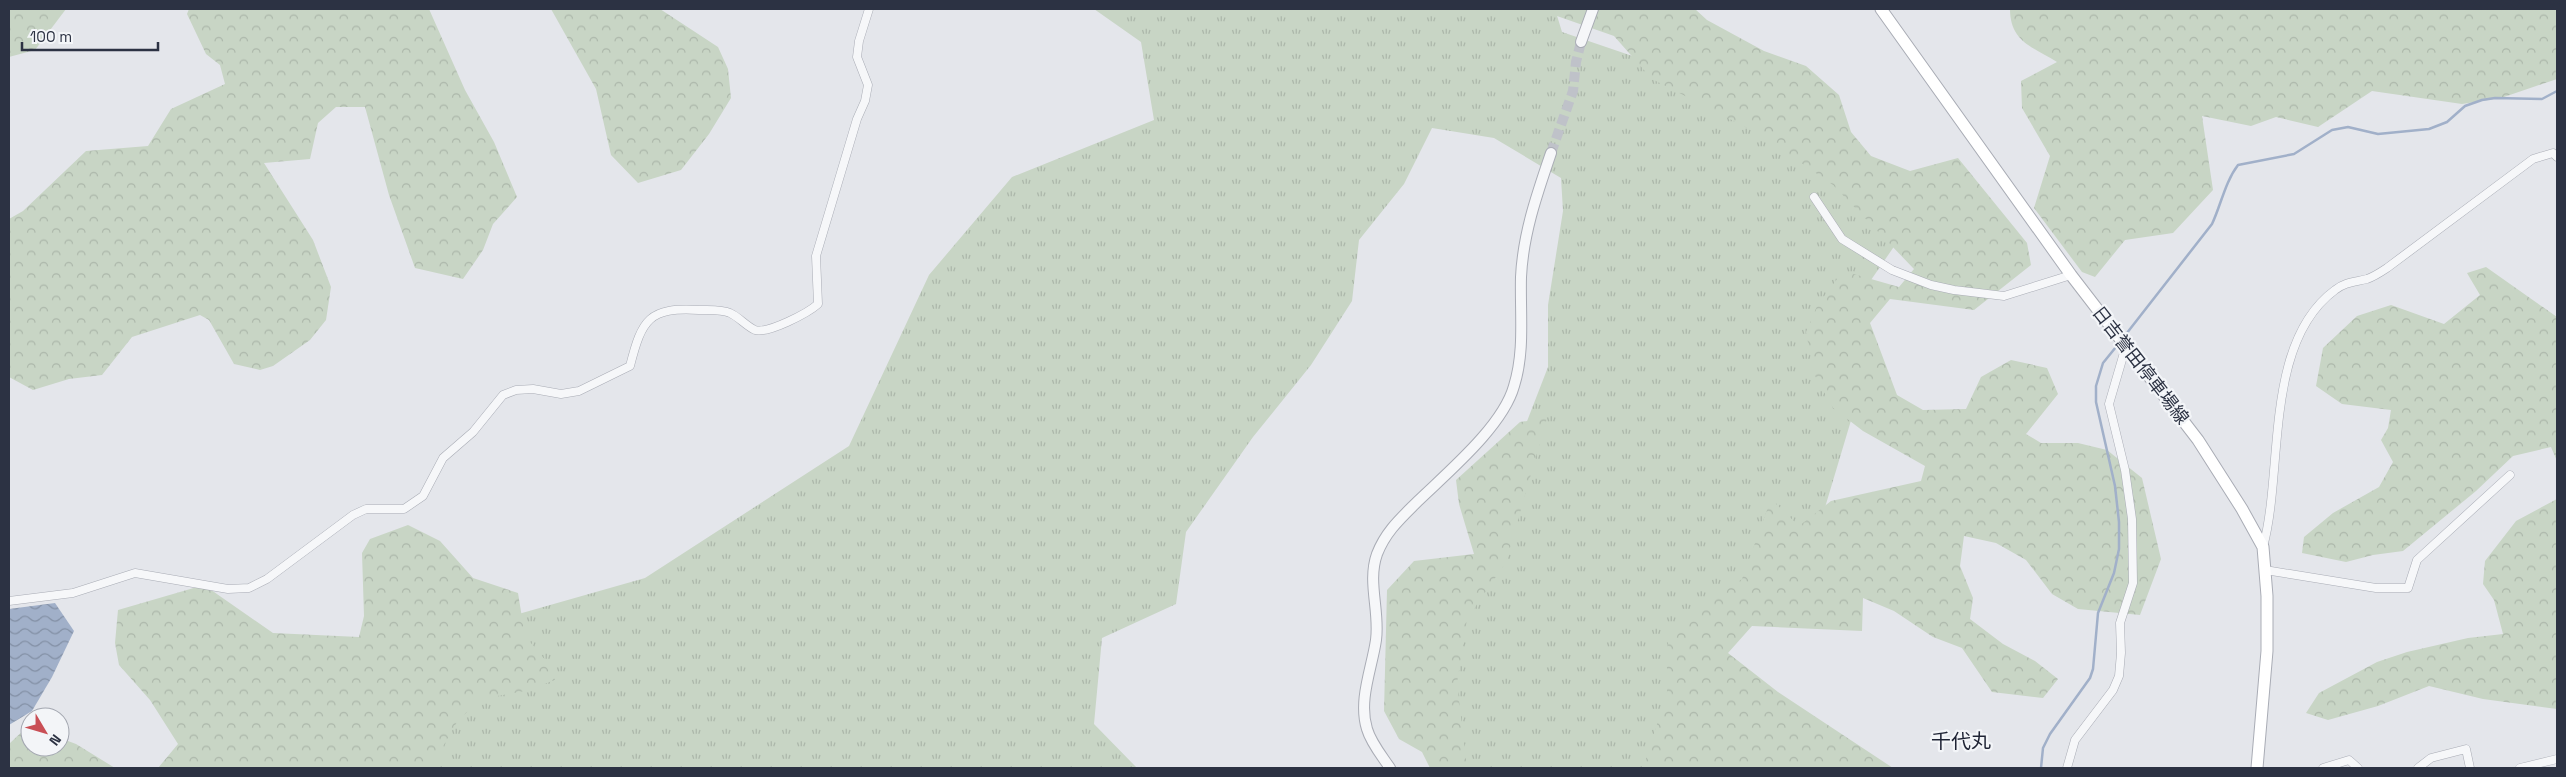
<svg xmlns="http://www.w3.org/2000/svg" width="2566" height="777" viewBox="0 0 2566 777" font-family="'Space Grotesk','Noto Sans JP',sans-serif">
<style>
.grass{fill:url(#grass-tufts)}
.forest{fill:url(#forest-crowns)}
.water{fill:url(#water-waves)}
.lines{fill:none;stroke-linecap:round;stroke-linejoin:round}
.stream{stroke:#a1b0c9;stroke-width:2.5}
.tertiary-tunnel{stroke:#bfc2c9;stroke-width:10;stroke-dasharray:10 5;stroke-linecap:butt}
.minor-casing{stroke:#a9acb5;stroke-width:9}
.tertiary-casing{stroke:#a9acb5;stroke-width:12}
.secondary-casing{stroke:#a9acb5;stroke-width:13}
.minor{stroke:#f6f7f9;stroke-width:8}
.tertiary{stroke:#f6f7f9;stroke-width:10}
.secondary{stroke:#fff;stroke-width:11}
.labels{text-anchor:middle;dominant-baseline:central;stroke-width:4.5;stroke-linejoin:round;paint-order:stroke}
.street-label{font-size:18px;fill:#2c3243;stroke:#f3f5f8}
.quarter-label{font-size:20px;fill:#1e2334;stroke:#f3f5f8}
</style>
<defs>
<pattern id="grass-tufts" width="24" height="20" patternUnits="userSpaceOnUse" patternTransform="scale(1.25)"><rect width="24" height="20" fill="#c8d5c5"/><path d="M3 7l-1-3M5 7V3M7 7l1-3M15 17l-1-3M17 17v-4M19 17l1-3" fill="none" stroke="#acb7aa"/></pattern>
<pattern id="forest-crowns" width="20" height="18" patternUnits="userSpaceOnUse" patternTransform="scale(1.25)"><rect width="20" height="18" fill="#c8d5c5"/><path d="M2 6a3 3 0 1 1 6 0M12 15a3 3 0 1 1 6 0" fill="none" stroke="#acb7aa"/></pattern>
<pattern id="water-waves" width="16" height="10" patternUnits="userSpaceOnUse" patternTransform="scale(1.25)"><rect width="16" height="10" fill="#a1b0c9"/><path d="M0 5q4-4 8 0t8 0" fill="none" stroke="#8390a5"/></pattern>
</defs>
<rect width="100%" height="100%" fill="#e4e6eb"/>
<polygon class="grass" points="1094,9 1555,9 1562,32 1650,62 1700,83 1904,232 1849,312 1855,407 1815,541 1715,632 1682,768 1448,768 1459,597 1548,367 1548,305 1563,211 1561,178 1494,138 1432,128 1404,184 1359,240 1352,301 1311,365 1253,437 1186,532 1176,604 1102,638 1094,724 1137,768 406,768 445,635 645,578 849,446 929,275 1012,177 1154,120 1141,42"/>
<g class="forest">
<polygon points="9,9 66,9 35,50 9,57"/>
<polygon points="189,9 429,9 465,90 494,142 517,197 493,224 483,250 463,279 415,268 389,195 365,107 336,107 318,123 310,159 264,163 313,240 331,287 326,320 310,340 273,366 260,370 234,364 209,320 200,315 132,337 102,375 69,379 33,390 9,377 9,219 23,211 86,151 148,146 171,109 225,84 220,65 206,54 187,14"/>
<polygon points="551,9 660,9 718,47 728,69 731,98 709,134 681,170 638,183 611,155 596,89"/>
<polygon points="1537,9 1695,9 1707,20 1764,51 1806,66 1839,95 1851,132 1871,156 1910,171 1958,158 2027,243 2031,265 1974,310 1890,299 1870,323 1897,395 1923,410 1966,409 1981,377 2011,360 2047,368 2058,394 2026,434 2041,443 2078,443 2107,450 2142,478 2161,559 2140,615 2078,609 2052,594 2026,560 1996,543 1964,536 1960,566 1973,598 1970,619 2003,644 2035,661 2058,679 2043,698 1992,692 1962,648 1933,637 1894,611 1863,598 1862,631 1752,626 1728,653 1778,692 1893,768 1643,768 1667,693 1667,650 1670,629 1742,579 1771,499 1799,526 1831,501 1921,481 1925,466 1863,431 1833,408 1814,374 1806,332 1817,306 1843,271 1899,287 1914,269 1833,185 1761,135 1652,79 1614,36"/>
<path d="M 2010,9 L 2557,9 L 2557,79 L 2501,98 L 2462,104 L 2372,91 L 2318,127 L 2276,117 L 2251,126 L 2202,116 L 2213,190 L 2173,233 L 2125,240 L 2095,277 L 2082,272 L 2034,208 L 2050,156 L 2022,108 L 2021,81 L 2057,62 C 2033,47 2010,42 2010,9 Z"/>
<polygon points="2486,267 2557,317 2557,461 2551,447 2513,456 2476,491 2403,551 2373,555 2346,562 2302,553 2304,537 2333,513 2379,487 2393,462 2381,440 2388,428 2391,410 2342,404 2316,386 2323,348 2357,316 2391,305 2444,324 2480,295 2467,273"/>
<polygon points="1547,418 1506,562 1467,619 1457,683 1467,768 1430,768 1422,752 1399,739 1384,711 1387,590 1414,561 1474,554 1459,504 1456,480 1520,422"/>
<polygon points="2557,499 2557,709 2483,699 2429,686 2378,706 2328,720 2306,713 2319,693 2377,662 2407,652 2468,638 2503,634 2494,600 2483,584 2485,561 2516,521"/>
<polygon points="408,525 440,541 473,578 518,593 525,636 546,661 555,680 525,691 480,699 457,722 441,750 423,768 158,768 178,744 150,700 119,665 115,643 118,610 204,585 273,633 359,637 364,616 362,553 370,539"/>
<polygon points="28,726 30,727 30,747 60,747 60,738 76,744 115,768 9,768 9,744"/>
</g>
<polygon class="water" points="55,603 74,631 52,677 32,711 9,725 9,609"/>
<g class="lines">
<g class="stream">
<path d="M 2123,338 L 2212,224 C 2221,205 2225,182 2238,165 L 2294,154 L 2332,130 L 2348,127 L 2378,134 L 2429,129 L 2447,122 L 2465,106 L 2482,100 L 2495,98 L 2542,99 L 2557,91"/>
<polyline points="2041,768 2043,748 2050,734 2090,678 2093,669 2098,613 2114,573 2119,549 2119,522 2115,486 2096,402 2096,386 2103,363 2120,342"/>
</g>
<polyline class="tertiary-tunnel" points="1551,153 1573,91 1576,62 1581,42"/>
<g class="minor-casing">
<g id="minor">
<polyline points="1814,197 1842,239 1892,270 1931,285 1954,290 2004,296 2071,275"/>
<path d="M 2263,547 C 2284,471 2263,343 2335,290 C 2345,282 2355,282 2367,279 C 2373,277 2381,272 2387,268 L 2533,159 L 2553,153 L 2557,157"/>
<polyline points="2265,570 2376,588 2408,588 2417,560 2510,475"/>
<path d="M 9,601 L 73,593 L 135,573 L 228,589 L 249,588 L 267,579 L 353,515 L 366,509 L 404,509 L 423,496 L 443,458 L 473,432 L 503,395 L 516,390 L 533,389 L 561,394 L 579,391 L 630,366 C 642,319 649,307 699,310 C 708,310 722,309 730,313 C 739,317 746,326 755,330 C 768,334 808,313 818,304 L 816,256 L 857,119 L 865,101 L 868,85 L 857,57 L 859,41 L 869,9"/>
<polyline points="2067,768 2075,740 2113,690 2119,676 2121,653 2120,623 2133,583 2132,519 2125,470 2109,404 2126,346"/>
<polyline points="2323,768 2349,760 2358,768"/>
<polyline points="2418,768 2431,758 2466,749 2470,768"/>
<polyline points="2520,768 2557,759"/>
</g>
</g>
<g class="tertiary-casing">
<g id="tertiary">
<polyline points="1581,42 1593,9"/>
<path d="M 1390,768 C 1382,756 1371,743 1367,729 C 1358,700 1372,668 1376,640 C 1380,611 1367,582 1377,554 C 1386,531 1401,518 1418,501 C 1448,472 1503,426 1514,386 C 1525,351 1520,314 1521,277 C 1523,234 1537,194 1551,153"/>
</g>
</g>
<g class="secondary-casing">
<polyline id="secondary" points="1881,9 2071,275 2198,440 2242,509 2263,547 2267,596 2267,651 2257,768"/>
</g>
<use href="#minor" class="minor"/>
<use href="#tertiary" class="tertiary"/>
<use href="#secondary" class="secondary"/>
</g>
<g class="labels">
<g class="street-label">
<text transform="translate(2141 365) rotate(52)">日吉誉田停車場線</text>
</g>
<g class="quarter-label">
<text x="1961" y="741">千代丸</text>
</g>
</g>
<rect width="2566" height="777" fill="none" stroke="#2c3243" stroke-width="20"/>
<g transform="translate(45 732) rotate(128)"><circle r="24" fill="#f3f5f8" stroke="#a3a7b0"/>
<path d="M0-4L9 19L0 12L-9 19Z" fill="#c94f56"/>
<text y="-8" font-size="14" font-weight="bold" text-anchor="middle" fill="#2c3243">N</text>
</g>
<path d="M22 42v8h136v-8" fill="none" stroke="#2c3243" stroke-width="2.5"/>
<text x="30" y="42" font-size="15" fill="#2c3243" stroke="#f3f5f8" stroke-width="4" paint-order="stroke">100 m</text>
</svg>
